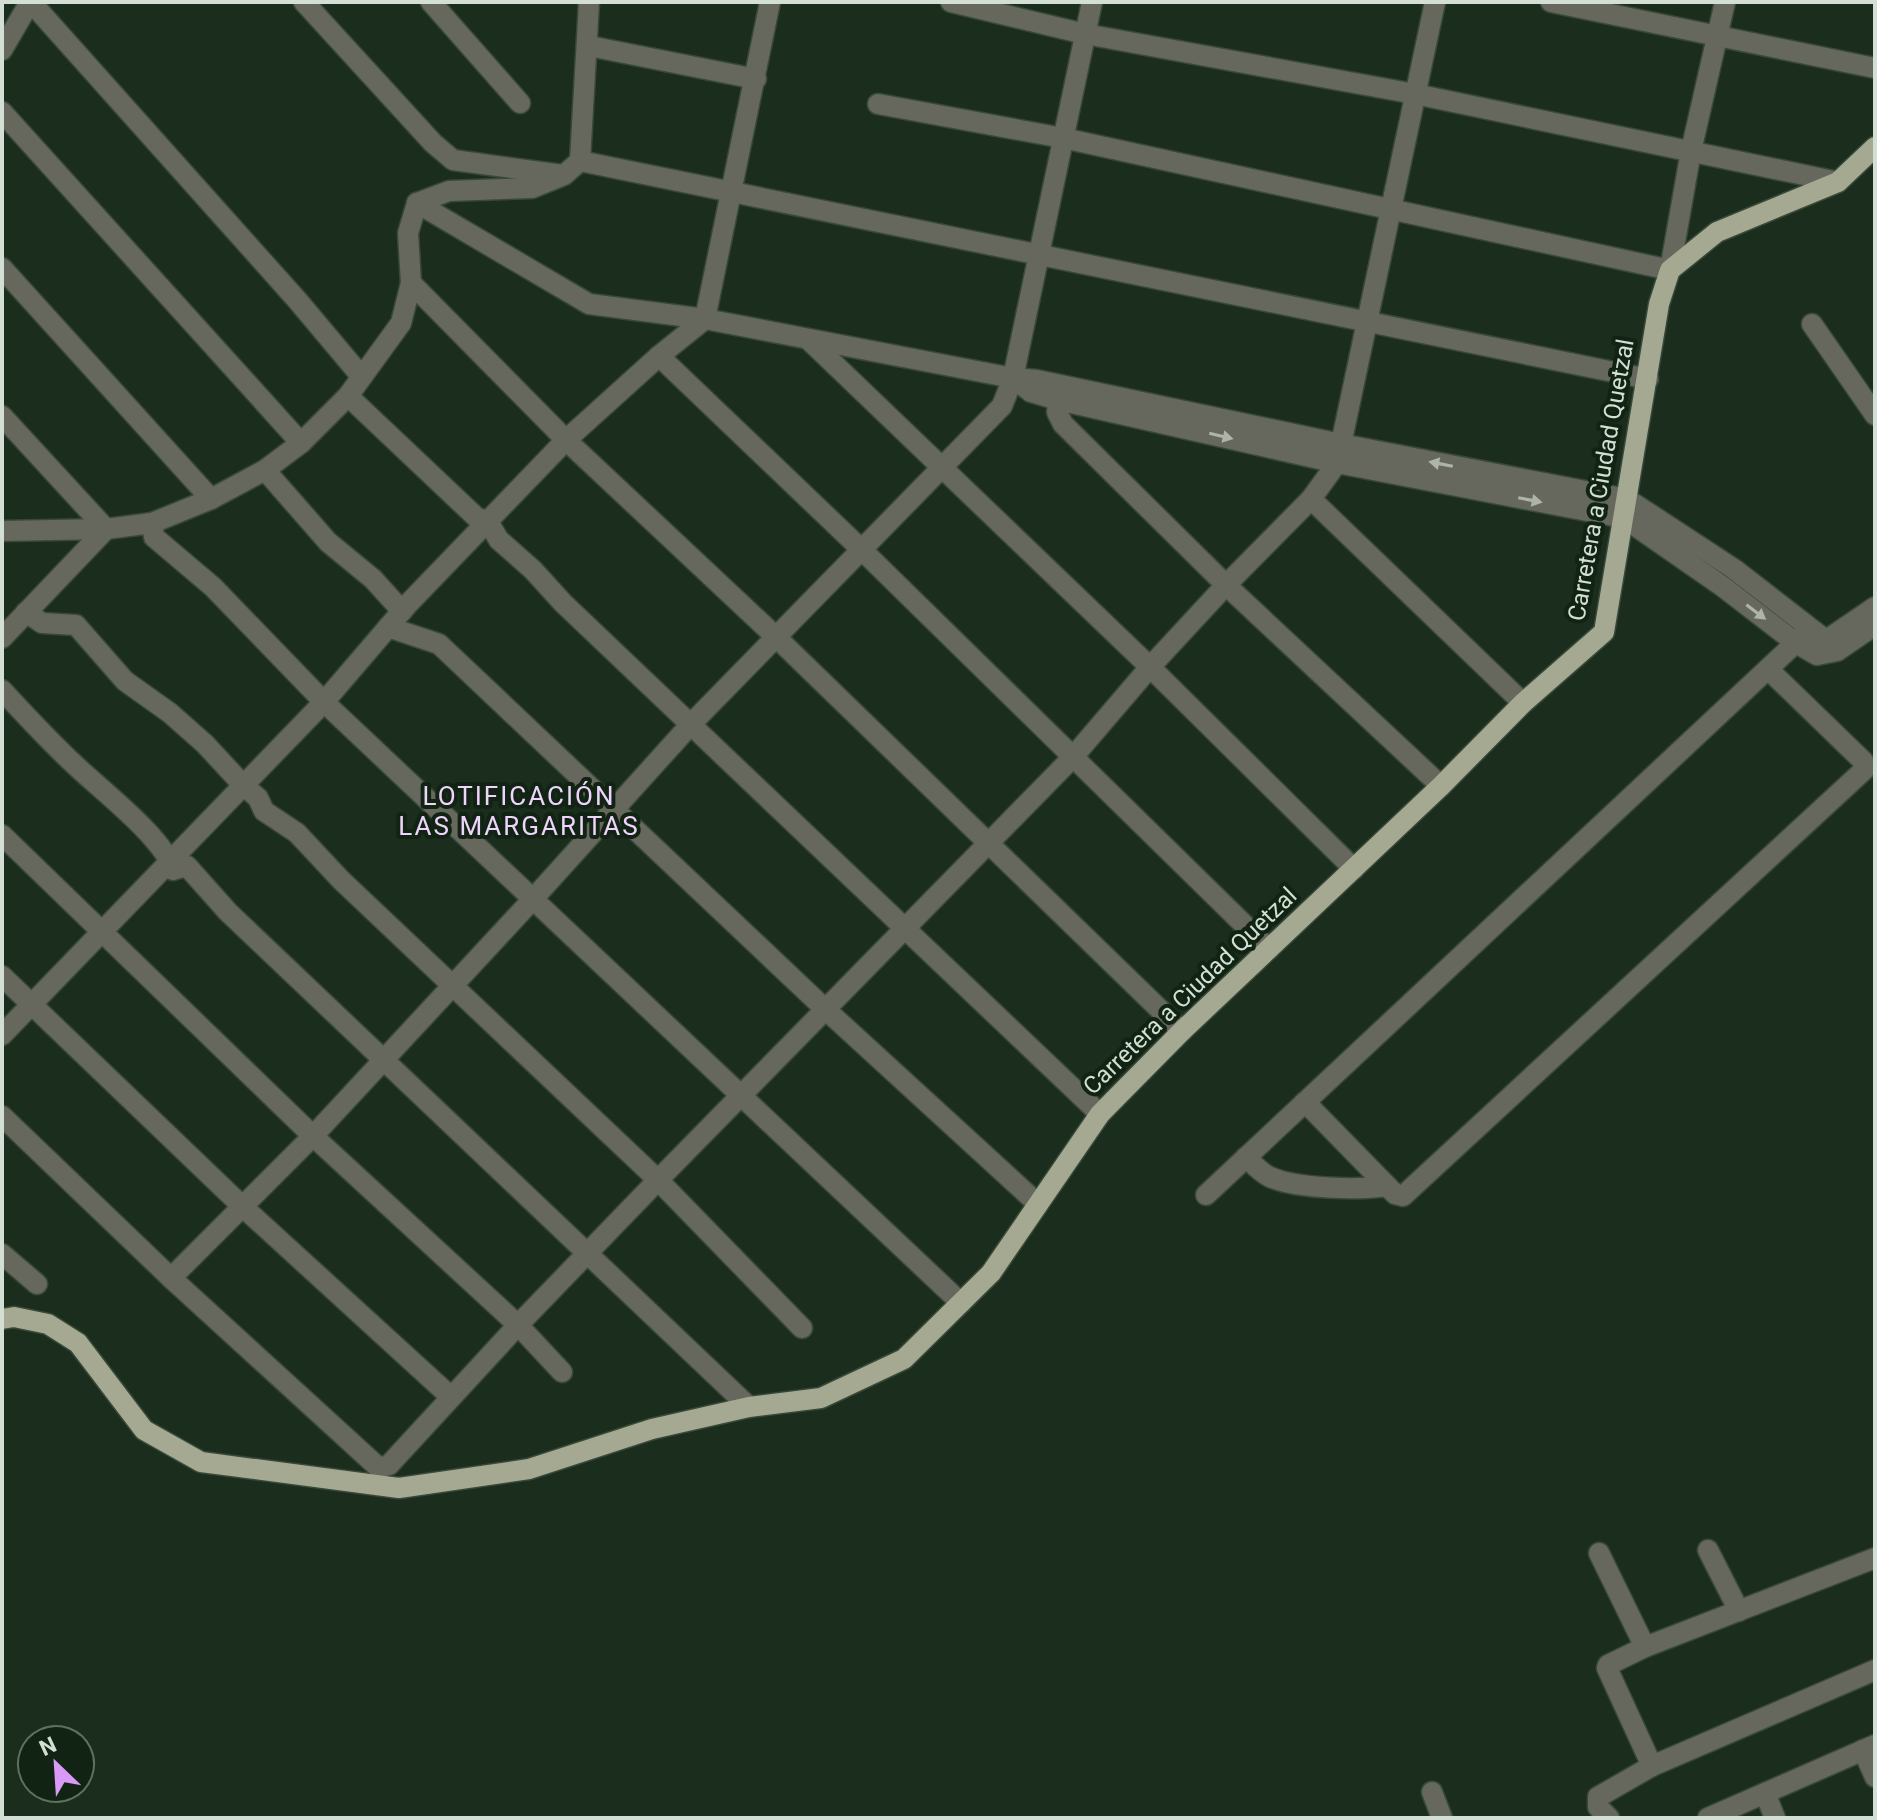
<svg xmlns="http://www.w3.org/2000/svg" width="1877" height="1820" viewBox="0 0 1877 1820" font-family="Roboto,sans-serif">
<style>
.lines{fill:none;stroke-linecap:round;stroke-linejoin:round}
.minor-casing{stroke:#38493a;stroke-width:23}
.major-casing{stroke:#38493a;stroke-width:23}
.minor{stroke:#67685d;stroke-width:20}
.major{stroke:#a5a991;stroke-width:20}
.oneway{fill:#adb5aa}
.labels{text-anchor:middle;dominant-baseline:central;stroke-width:8;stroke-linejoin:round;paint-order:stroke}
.street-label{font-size:24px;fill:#d3dfd4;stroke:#112414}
.neighbourhood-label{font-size:26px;letter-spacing:2px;fill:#efd4fc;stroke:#112414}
</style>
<rect width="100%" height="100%" fill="#1b2d1d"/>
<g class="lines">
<g class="minor-casing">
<g id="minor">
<polyline points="31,2 298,301 361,376"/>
<polyline points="304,2 433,143 453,160 563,175"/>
<polyline points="431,2 520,103"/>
<polyline points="951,2 1085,34 1415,94 1838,182"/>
<polyline points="1551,2 1875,68"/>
<polyline points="589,46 756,79"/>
<polyline points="2,50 30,2"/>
<polyline points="878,104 1063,138 1670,270 1691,151 1725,2"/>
<polyline points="2,112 301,443"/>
<polyline points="580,161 1648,379"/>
<polyline points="417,203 589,304 705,319 1013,378 1037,380 1341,444 1627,499 1734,569 1823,638 1831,637 1875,607"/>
<polyline points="417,203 449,191 532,188 564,175 580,161 589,2"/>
<polyline points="2,268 211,499"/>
<polyline points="411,283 566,440 775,636 1182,1031"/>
<polyline points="1812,324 1875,415"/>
<polyline points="809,340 1150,667 1354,869"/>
<polyline points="659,356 862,550 1269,949"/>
<polyline points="1013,378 1031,392 1058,400 1337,463 1624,518 1722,586 1796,643 1817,655 1837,651 1875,625"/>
<polyline points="1060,389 1057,412 1063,424 1226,585 1441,786"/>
<polyline points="348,396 476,517 488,522 499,540 533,570 563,603 1100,1114"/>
<polyline points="2,416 106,529 2,638"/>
<polyline points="265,470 328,542 373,579 402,611"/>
<polyline points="1311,499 1523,703"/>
<polyline points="152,523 154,537 213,587 324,702 961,1303"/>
<polyline points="2,531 106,529 152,523 211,499 265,470 301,443 348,396 401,323 411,283 408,233 417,203"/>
<polyline points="26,612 42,623 76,625 125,681 170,713 205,744 243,785 258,798 264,811 297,833 341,880 658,1180 802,1328"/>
<polyline points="388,627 439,644 824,1008 1038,1204"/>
<path d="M 2,690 C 26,716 50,742 76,766 C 100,789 165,839 173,870 L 187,866 L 228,912 L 749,1407"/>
<polyline points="2,835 313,1136 518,1325 562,1372"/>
<polyline points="2,976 243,1207 451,1397"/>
<polyline points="2,1035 324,702 408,604 566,440 659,356 705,319 770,2"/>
<polyline points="1305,1102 1395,1194 1403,1196 1864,770 1863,761 1768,669"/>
<polyline points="2,1116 171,1278 379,1468 389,1465 518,1325 658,1180 1073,757 1150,667 1226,585 1311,499 1337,463 1435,2"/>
<path d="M 1246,1157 C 1253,1164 1261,1173 1270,1177 C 1297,1189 1358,1190 1387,1186"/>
<polyline points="1206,1195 1805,634"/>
<polyline points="2,1254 37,1284"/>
<polyline points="171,1278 313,1136 533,899 692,723 1002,406 1013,378 1092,2"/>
<polyline points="1708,1550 1739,1611"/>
<polyline points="1599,1553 1645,1647"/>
<polyline points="1863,1750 1875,1777"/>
<polyline points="1652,1766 1607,1668 1608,1665 1645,1647 1875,1558"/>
<polyline points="1432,1792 1442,1818"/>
<polyline points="1765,1793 1775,1818"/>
<polyline points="1609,1818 1598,1807 1598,1797 1652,1766 1875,1670"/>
<polyline points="1708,1818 1875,1745"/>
</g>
</g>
<g class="major-casing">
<polyline id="major" points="2,1319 14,1317 48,1324 78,1343 144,1430 201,1462 399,1488 529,1469 652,1429 749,1407 821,1398 904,1359 991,1273 1100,1114 1182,1031 1441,786 1523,703 1604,632 1659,304 1670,270 1717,232 1838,182 1875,147"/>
</g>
<use href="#minor" class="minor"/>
<use href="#major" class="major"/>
</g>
<defs><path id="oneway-solid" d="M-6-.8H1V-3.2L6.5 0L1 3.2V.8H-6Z" transform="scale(2)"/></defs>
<g class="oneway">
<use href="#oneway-solid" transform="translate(1221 436) rotate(13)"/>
<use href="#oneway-solid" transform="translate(1441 464) rotate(-169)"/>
<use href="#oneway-solid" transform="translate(1530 500) rotate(11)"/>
<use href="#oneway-solid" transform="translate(1756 612) rotate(37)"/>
</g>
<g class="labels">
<g class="street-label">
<text transform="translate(1601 480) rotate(-80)">Carretera a Ciudad Quetzal</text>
<text transform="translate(1190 991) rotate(-44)">Carretera a Ciudad Quetzal</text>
</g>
<g class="neighbourhood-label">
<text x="519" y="796">LOTIFICACIÓN<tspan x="519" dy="30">LAS MARGARITAS</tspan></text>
</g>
</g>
<rect width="1877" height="1820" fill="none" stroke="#d3dfd4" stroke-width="8"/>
<g transform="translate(56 1764) rotate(335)"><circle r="38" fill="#112414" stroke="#5f6f61" stroke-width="2"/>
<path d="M0-6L14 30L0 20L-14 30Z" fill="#d99af7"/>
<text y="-12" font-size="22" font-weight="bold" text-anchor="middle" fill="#d3dfd4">N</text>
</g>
</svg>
